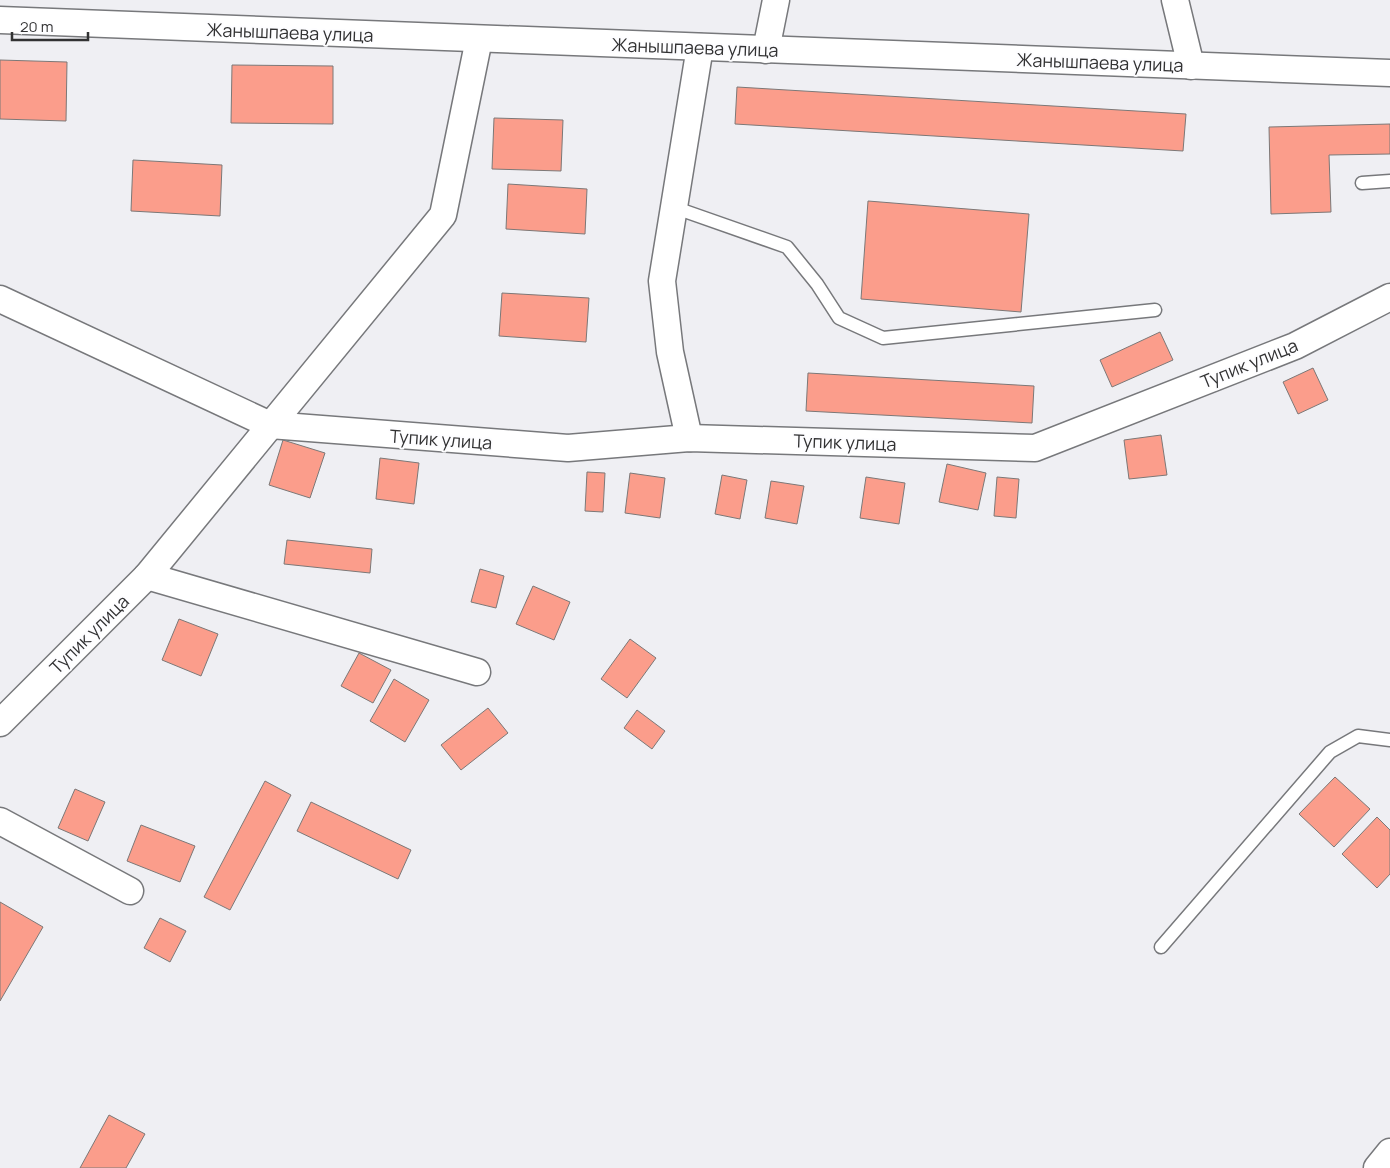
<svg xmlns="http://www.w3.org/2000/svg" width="1390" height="1168" viewBox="0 0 1390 1168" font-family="Manrope,sans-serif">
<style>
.building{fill:#fb9d8b;stroke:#7c7877}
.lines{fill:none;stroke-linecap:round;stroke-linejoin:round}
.service-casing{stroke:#77787b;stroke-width:15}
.minor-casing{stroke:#77787b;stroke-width:29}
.service{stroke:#fff;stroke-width:12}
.minor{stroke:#fff;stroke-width:26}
.labels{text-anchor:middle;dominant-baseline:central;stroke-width:4;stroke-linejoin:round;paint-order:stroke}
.street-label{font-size:18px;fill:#323233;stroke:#fdfdff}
</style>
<rect width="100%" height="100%" fill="#efeff3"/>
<g class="building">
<polygon points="0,60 67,62 66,121 0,119"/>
<polygon points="232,65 333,66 333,124 231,123"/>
<polygon points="737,87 1186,114 1183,151 735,124"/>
<polygon points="494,118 563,120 561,171 492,169"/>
<polygon points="1390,124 1390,154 1329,155 1331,212 1271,214 1269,127"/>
<polygon points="133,160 222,165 220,216 131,211"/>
<polygon points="508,184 587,189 585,234 506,229"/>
<polygon points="868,201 1029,214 1021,312 861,299"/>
<polygon points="502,293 589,298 586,342 499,336"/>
<polygon points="1160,332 1173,360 1112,387 1100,360"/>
<polygon points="1313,368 1328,400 1298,414 1283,382"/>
<polygon points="808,373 1034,386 1032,423 806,411"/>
<polygon points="1161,435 1167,475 1129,479 1124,440"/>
<polygon points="283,440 325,453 310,498 269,485"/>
<polygon points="380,458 419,463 414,504 376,499"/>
<polygon points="947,464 986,473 978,510 939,502"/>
<polygon points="587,472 605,473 603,512 585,511"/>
<polygon points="630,473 665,478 660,518 625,513"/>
<polygon points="722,475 747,480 740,519 715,514"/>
<polygon points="866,477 905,483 899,524 860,518"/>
<polygon points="997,477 1019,479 1016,518 994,516"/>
<polygon points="771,481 804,486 797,524 765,518"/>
<polygon points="287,540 372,549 370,573 284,564"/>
<polygon points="480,569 504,576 496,608 471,602"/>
<polygon points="533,586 570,602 554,640 516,624"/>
<polygon points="179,619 218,634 201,676 162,660"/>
<polygon points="630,639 656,658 627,698 601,679"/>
<polygon points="359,653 391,670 373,703 341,686"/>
<polygon points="394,679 429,700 405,742 370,721"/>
<polygon points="488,708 508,733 461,770 441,745"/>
<polygon points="637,710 665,731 652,749 624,728"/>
<polygon points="1335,777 1370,809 1334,847 1299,814"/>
<polygon points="265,781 291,795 230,910 204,897"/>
<polygon points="75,789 105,802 88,841 58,828"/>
<polygon points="311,802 411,850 398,879 297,831"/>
<polygon points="1377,817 1390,830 1390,874 1377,888 1342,854"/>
<polygon points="141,825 195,846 180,882 127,861"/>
<polygon points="0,902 43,927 0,1001"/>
<polygon points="160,918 186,931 170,962 144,948"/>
<polygon points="109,1115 145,1134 126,1168 80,1168"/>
</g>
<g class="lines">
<g class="service-casing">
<g id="service">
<polyline points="1362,183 1390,181"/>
<polyline points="673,207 787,247 817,284 839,318 883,338 1155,310"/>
<polyline points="1161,947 1330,752 1358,736 1390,740"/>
</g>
</g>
<g class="minor-casing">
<g id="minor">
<polyline points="1175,0 1191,66"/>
<polyline points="0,20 1390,73"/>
<polyline points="766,50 776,0"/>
<polyline points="0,299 270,425 568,448 689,438 1035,448 1295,346 1390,297"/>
<polyline points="689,438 670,352 662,281 700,47"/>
<polyline points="147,576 477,672"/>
<polyline points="0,723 147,576 443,215 479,39"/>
<polyline points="0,821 130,891"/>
<polyline points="1377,1168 1390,1152"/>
</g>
</g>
<use href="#service" class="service"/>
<use href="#minor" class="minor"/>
</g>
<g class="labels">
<g class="street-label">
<text transform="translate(290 32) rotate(2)">Жанышпаева улица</text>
<text transform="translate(695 47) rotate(2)">Жанышпаева улица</text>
<text transform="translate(1100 62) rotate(2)">Жанышпаева улица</text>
<text transform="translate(1249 363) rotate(-22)">Тупик улица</text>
<text transform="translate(441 439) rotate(4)">Тупик улица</text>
<text transform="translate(845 442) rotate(2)">Тупик улица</text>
<text transform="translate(89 634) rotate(-45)">Тупик улица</text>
</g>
</g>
<path d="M12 32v8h76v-8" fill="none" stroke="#323233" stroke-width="2.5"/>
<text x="20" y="32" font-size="15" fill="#323233" stroke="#fdfdff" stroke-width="4" paint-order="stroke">20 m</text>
</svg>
